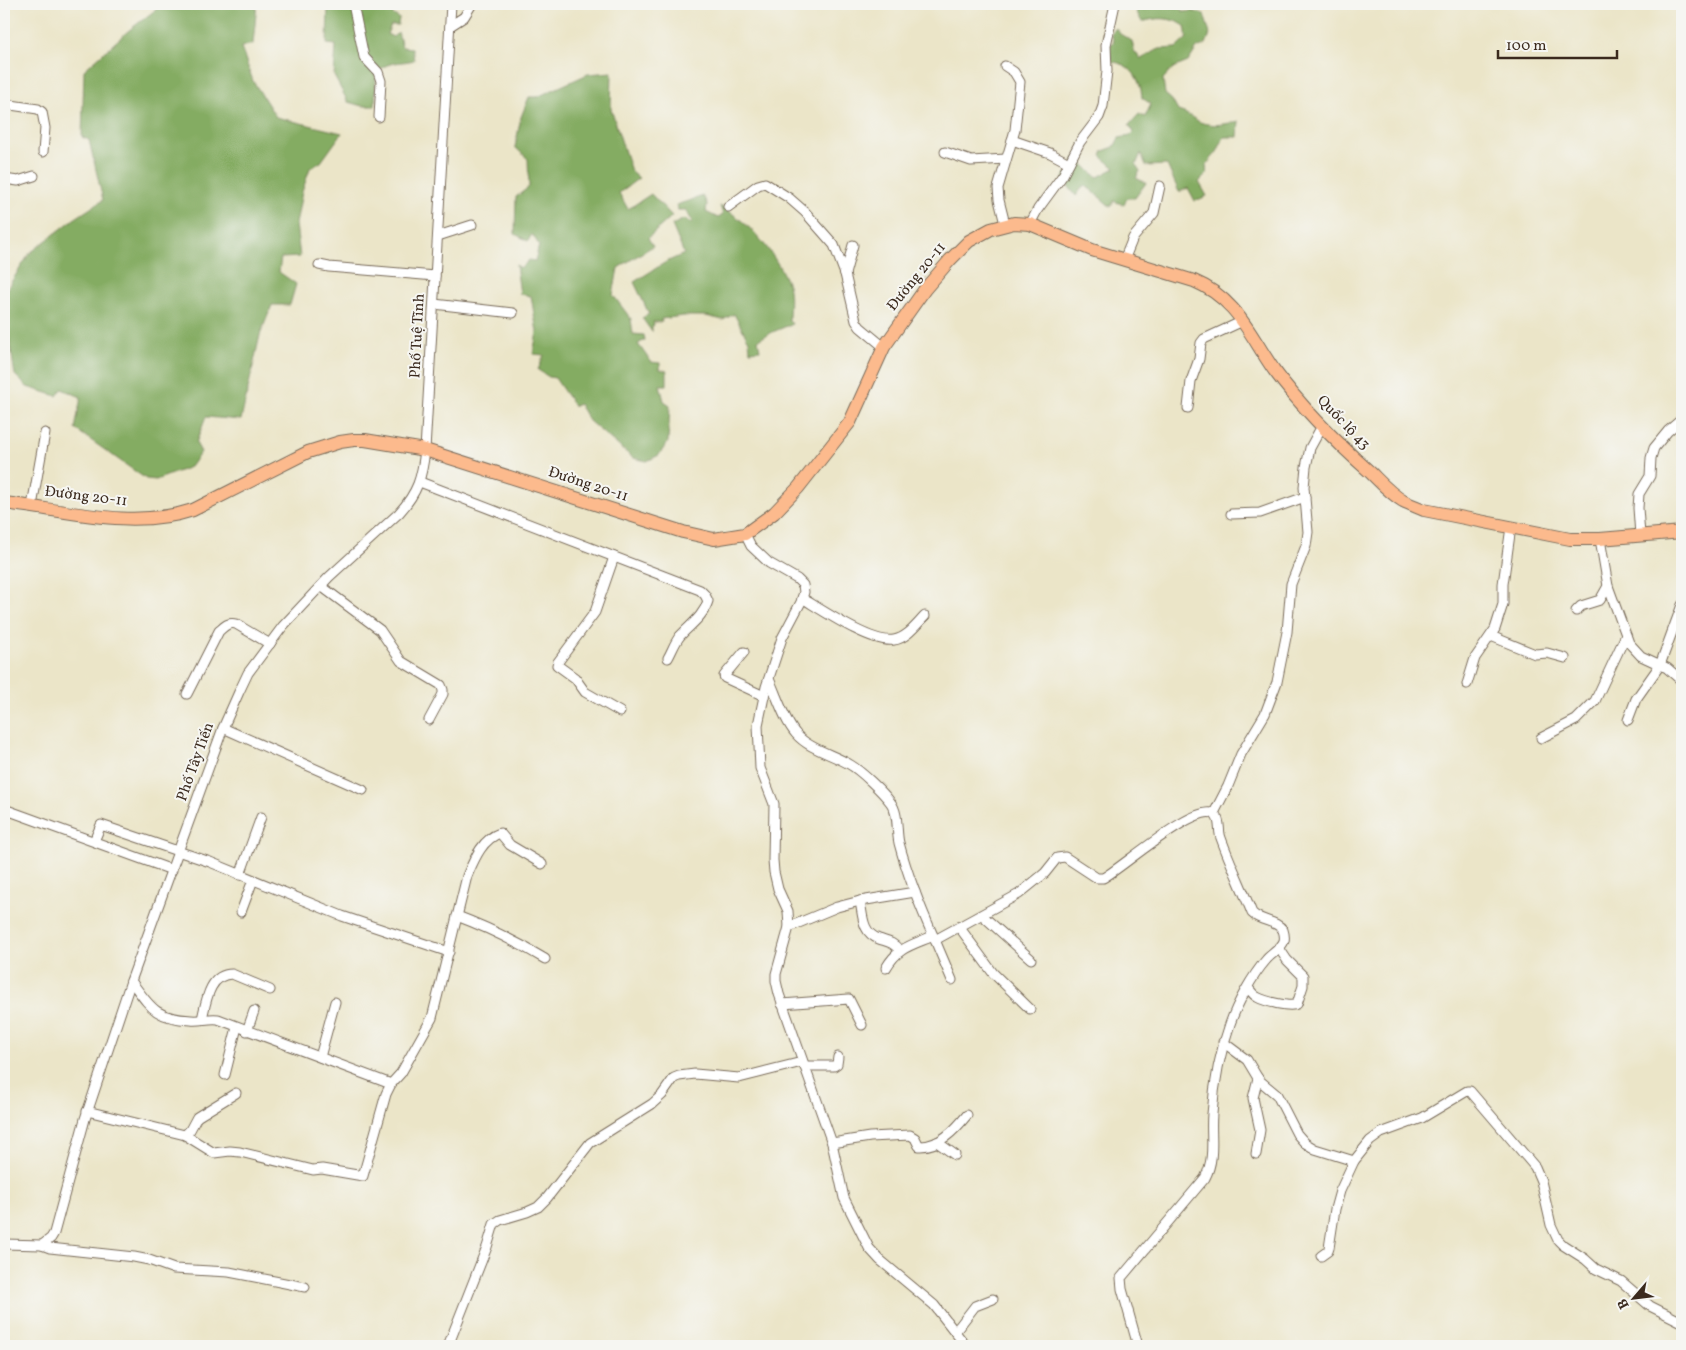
<svg xmlns="http://www.w3.org/2000/svg" width="1686" height="1350" viewBox="0 0 1686 1350" font-family="Vollkorn,serif">
<style>
.forest{fill:#84ac62;stroke:#606b40}
.lines{fill:none;stroke-linecap:round;stroke-linejoin:round}
.minor-casing{stroke:#796b5a;stroke-width:11}
.highway-casing{stroke:#796b5a;stroke-width:14}
.minor{stroke:#fff;stroke-width:9}
.highway{stroke:#fcba8d;stroke-width:12}
.labels{text-anchor:middle;dominant-baseline:central;stroke-width:4;stroke-linejoin:round;paint-order:stroke}
.street-label{font-size:15px;fill:#3b2a1e;stroke:#f6f6f2}
</style>
<rect width="100%" height="100%" fill="#f6f6f2"/>
<filter id="ink" filterUnits="userSpaceOnUse"><feTurbulence type="fractalNoise" baseFrequency=".02" numOctaves="2"/><feDisplacementMap in="SourceGraphic" scale="10" xChannelSelector="R" yChannelSelector="G"/><feConvolveMatrix kernelMatrix="1 2 1 2 8 2 1 2 1" color-interpolation-filters="sRGB"/></filter>
<filter id="wash" filterUnits="userSpaceOnUse"><feTurbulence type="fractalNoise" baseFrequency=".0096" numOctaves="4" result="noise"/><feDisplacementMap in="SourceGraphic" scale="20" xChannelSelector="R" yChannelSelector="G"/><feGaussianBlur stdDeviation="1.12" result="paint"/><feColorMatrix in="noise" values="0 0 0 0 0 0 0 0 0 0 0 0 0 0 0 0 0 1.4 0 .05"/><feComposite in="paint" operator="in"/></filter>
<g filter="url(#wash)">
<rect width="100%" height="100%" fill="#ebe5c8"/>
<g class="forest">
<polygon points="163,4 257,4 253,44 241,47 253,81 276,117 342,133 321,162 310,168 302,192 296,224 300,257 281,258 279,272 296,284 290,305 272,305 260,335 241,420 206,417 196,443 201,452 190,467 156,480 146,479 75,429 81,397 62,389 57,396 27,387 15,375 4,306 4,293 30,253 74,219 103,200 89,140 82,137 84,70 128,31"/>
<path d="M 328,4 L 394,4 L 392,14 L 399,18 L 398,25 L 391,25 L 387,34 L 393,37 L 398,32 L 402,47 L 412,48 L 414,60 C 399,64 384,60 376,76 L 375,106 L 362,106 L 348,102 L 334,76 L 336,45 L 327,44 Z"/>
<path d="M 1148,6 L 1178,7 L 1184,12 L 1192,11 L 1204,14 L 1210,34 L 1206,44 L 1197,48 L 1188,62 L 1173,68 L 1163,79 L 1165,94 L 1172,100 L 1178,111 C 1187,113 1192,118 1200,122 C 1212,127 1226,124 1239,121 L 1238,137 L 1224,137 L 1217,152 L 1206,165 L 1207,174 L 1199,182 L 1207,196 L 1195,201 L 1188,188 L 1179,192 L 1167,165 L 1146,166 L 1141,153 L 1136,165 L 1140,171 L 1136,178 L 1146,183 L 1135,198 L 1127,198 L 1124,205 L 1114,201 L 1111,207 C 1101,199 1095,192 1084,185 L 1076,196 L 1063,179 L 1076,157 C 1084,164 1089,172 1098,177 L 1115,168 L 1101,156 L 1103,151 L 1114,147 L 1119,138 L 1130,136 L 1134,132 L 1129,125 L 1139,114 L 1145,117 L 1151,104 L 1142,98 C 1141,80 1131,63 1112,62 L 1109,51 L 1110,45 L 1114,42 L 1111,33 L 1116,28 L 1120,34 L 1132,41 L 1134,51 L 1141,59 L 1159,49 L 1176,48 L 1187,38 L 1185,26 C 1171,17 1157,17 1142,22 L 1136,11 Z"/>
<polygon points="612,72 611,109 631,171 639,178 619,193 628,209 651,194 672,216 648,238 653,246 618,268 613,295 631,319 633,334 644,335 645,340 638,344 651,362 660,363 660,369 667,371 667,385 660,385 664,401 670,405 668,442 659,455 647,461 633,458 589,421 579,404 574,406 555,378 549,377 538,370 544,355 533,354 537,332 531,296 520,294 516,265 521,268 529,260 535,261 539,245 532,234 528,241 515,234 516,197 529,187 528,159 515,147 521,117 529,97 537,97 588,74"/>
<path d="M 703,196 L 707,204 L 706,212 L 718,218 L 723,215 L 720,206 C 750,222 776,254 788,285 C 791,295 789,310 789,320 L 792,324 L 770,333 L 758,340 L 760,350 L 750,351 L 749,341 L 734,314 L 723,320 L 706,316 L 683,316 L 661,319 L 662,322 L 653,322 L 654,325 L 652,327 L 652,332 L 642,318 L 649,314 L 634,282 L 666,262 L 684,254 L 672,225 L 684,219 L 691,223 L 692,221 L 686,210 L 678,210 L 676,205 Z"/>
</g>
</g>
<g filter="url(#ink)">
<g class="lines">
<g class="minor-casing">
<g id="minor">
<polyline points="353,4 364,57 378,72 381,81 379,117"/>
<polyline points="450,26 464,17 472,4"/>
<polyline points="1005,66 1014,72 1020,82 1015,130 998,188 999,200 1005,224"/>
<polyline points="4,104 38,109 42,112 45,128 43,152"/>
<polyline points="1012,140 1050,153 1069,163"/>
<polyline points="945,152 971,161 1006,159"/>
<polyline points="4,179 18,181 34,176"/>
<polyline points="728,207 758,185 765,183 789,198 805,212 834,245 845,274 856,321 860,327 884,347"/>
<polyline points="1030,224 1038,209 1063,175 1080,142 1099,117 1103,106 1107,71 1106,45 1115,4"/>
<polyline points="438,236 472,225"/>
<polyline points="1124,260 1133,238 1154,213 1160,186"/>
<polyline points="319,265 329,267 435,276"/>
<polyline points="845,274 853,245"/>
<polyline points="434,304 513,313"/>
<polyline points="1188,408 1191,381 1199,359 1201,343 1204,339 1243,321"/>
<path d="M 420,482 L 700,590 L 705,595 L 708,601 C 703,617 691,624 680,636 C 675,642 672,651 668,658"/>
<polyline points="32,506 45,433"/>
<polyline points="1231,514 1260,513 1305,497"/>
<polyline points="745,534 751,546 769,563 797,579 803,585 804,592 801,602 782,638 766,687 758,725 760,768 774,804 773,860 774,872 778,889 788,911 789,927 776,974 776,981 779,994 832,1143 844,1198 869,1248 880,1260 934,1305 966,1346"/>
<polyline points="1640,535 1638,508 1639,494 1650,476 1651,458 1654,448 1668,431 1682,419"/>
<polyline points="1600,539 1608,586 1629,643 1641,656 1667,668 1682,681"/>
<polyline points="614,557 595,612 558,662 557,665 575,678 585,692 620,712"/>
<polyline points="321,586 380,630 401,661 441,685 443,690 443,694 429,720"/>
<path d="M 802,598 C 822,610 872,644 894,640 C 907,638 916,625 925,616"/>
<polyline points="1576,611 1581,606 1600,600 1608,586"/>
<polyline points="1491,636 1535,654 1547,653 1565,658"/>
<polyline points="744,652 724,676 725,678 764,696"/>
<path d="M 769,679 C 777,696 784,720 796,734 C 809,749 832,754 849,764 C 860,770 883,792 891,803 C 899,814 896,830 899,843 C 908,877 921,909 935,940 L 1019,894 L 1045,873 L 1057,858 L 1065,857 L 1097,878 L 1103,878 C 1118,871 1203,796 1216,816 C 1221,822 1218,831 1221,838 C 1230,863 1242,888 1252,913 C 1261,922 1276,920 1283,930 C 1284,933 1285,937 1284,941 C 1281,949 1271,954 1266,960 C 1252,976 1237,1004 1230,1024 C 1220,1052 1214,1084 1212,1114 C 1210,1136 1216,1157 1205,1178 L 1121,1278 L 1122,1289 L 1138,1346"/>
<polyline points="1467,684 1475,658 1495,629 1503,604 1503,584 1511,527"/>
<path d="M 187,694 L 219,631 C 225,626 228,622 236,624 L 270,644"/>
<polyline points="1628,720 1636,699 1660,665 1682,605"/>
<polyline points="223,728 363,790"/>
<polyline points="1541,738 1576,720 1595,701 1626,635"/>
<polyline points="4,809 172,870"/>
<polyline points="1214,813 1228,786 1241,754 1265,714 1277,682 1287,632 1291,584 1306,546 1308,532 1304,487 1306,467 1310,448 1322,426"/>
<polyline points="94,841 101,825 210,862 342,916 449,952"/>
<polyline points="240,875 261,817"/>
<path d="M 860,901 C 863,916 862,933 879,939 C 888,942 893,942 899,950"/>
<polyline points="241,912 253,880"/>
<polyline points="982,915 1031,959"/>
<path d="M 457,916 C 489,928 517,942 545,959"/>
<polyline points="789,927 837,907 860,901 915,892"/>
<polyline points="960,928 993,973 1030,1009"/>
<polyline points="935,940 952,980"/>
<path d="M 886,968 C 898,947 912,945 933,936"/>
<path d="M 131,981 C 151,1008 155,1018 191,1020 C 200,1021 208,1018 218,1019 L 391,1084"/>
<path d="M 1248,988 C 1251,991 1253,995 1257,997 C 1264,1001 1290,1008 1297,1004 L 1303,986 L 1303,976 L 1287,960 L 1279,948"/>
<polyline points="782,1004 849,999 862,1025"/>
<path d="M 202,1019 C 206,1002 209,974 232,974 L 270,990"/>
<polyline points="247,1031 254,1011"/>
<polyline points="1223,1042 1247,1060 1259,1080 1277,1095 1297,1134 1305,1143 1315,1149 1354,1161"/>
<polyline points="320,1057 335,1002"/>
<polyline points="804,1066 834,1066 837,1064 838,1057"/>
<polyline points="225,1075 237,1027"/>
<path d="M 87,1111 L 185,1135 L 214,1153 L 230,1151 L 240,1152 L 313,1170 L 322,1169 L 363,1176 L 386,1094 L 391,1084 L 401,1073 L 432,1018 L 467,876 C 474,860 482,839 500,833 L 510,845 L 542,864"/>
<polyline points="185,1135 190,1130 197,1117 236,1093"/>
<polyline points="937,1142 955,1155"/>
<path d="M 832,1143 L 870,1137 L 910,1135 L 915,1138 L 919,1146 C 939,1147 955,1130 967,1115"/>
<polyline points="1256,1154 1260,1130 1253,1098 1258,1078"/>
<path d="M 4,1244 L 42,1245 L 51,1238 L 54,1233 L 85,1119 L 131,981 L 223,728 L 239,692 L 248,673 L 283,626 L 329,577 L 399,513 C 418,492 422,477 425,450 L 451,4"/>
<polyline points="42,1245 50,1248 134,1257 149,1260 174,1269 229,1272 305,1287"/>
<polyline points="1321,1256 1328,1251 1329,1248 1335,1209 1340,1191 1354,1161 1370,1141 1381,1133 1422,1118 1467,1091 1470,1091 1535,1167 1541,1181 1551,1225 1558,1240 1563,1245 1585,1259 1596,1269 1621,1281 1650,1306 1682,1322"/>
<polyline points="955,1332 975,1306 993,1299"/>
<polyline points="448,1346 487,1247 494,1224 500,1220 527,1212 538,1207 547,1198 590,1143 652,1104 662,1095 674,1078 679,1076 695,1074 739,1078 802,1062"/>
</g>
</g>
<g class="highway-casing">
<path id="highway" d="M 4,503 C 66,510 132,530 193,510 L 308,452 L 340,442 L 354,440 L 365,440 L 425,450 L 683,532 L 714,539 L 745,534 L 774,513 L 798,488 L 850,422 L 884,347 L 925,289 L 950,260 L 969,241 L 991,229 L 1014,223 L 1030,224 L 1092,250 L 1194,281 C 1237,299 1249,334 1274,370 C 1302,408 1336,442 1371,473 C 1381,483 1391,494 1403,501 C 1409,504 1417,507 1424,510 L 1570,539 L 1600,539 L 1682,532"/>
</g>
<use href="#minor" class="minor"/>
<use href="#highway" class="highway"/>
</g>
</g>
<g class="labels">
<g class="street-label">
<text transform="translate(917 277) rotate(-51)">Đường 20-11</text>
<text transform="translate(418 336) rotate(-87)">Phố Tuệ Tĩnh</text>
<text transform="translate(1343 423) rotate(46)">Quốc lộ 43</text>
<text transform="translate(588 485) rotate(18)">Đường 20-11</text>
<text transform="translate(86 497) rotate(7)">Đường 20-11</text>
<text transform="translate(196 762) rotate(-70)">Phố Tây Tiến</text>
</g>
</g>
<rect width="1686" height="1350" fill="none" stroke="#f6f6f2" stroke-width="20"/>
<g transform="translate(1634 1298) rotate(242)" stroke="#f6f6f2" stroke-width="4" paint-order="stroke">
<path d="M0-4L9 19L0 12L-9 19Z" fill="#3b2a1e"/>
<text y="-8" font-size="14" font-weight="bold" text-anchor="middle" fill="#3b2a1e">B</text>
</g>
<path d="M1498 50v8h119v-8" fill="none" stroke="#3b2a1e" stroke-width="2.5"/>
<text x="1506" y="50" font-size="15" fill="#3b2a1e" stroke="#f6f6f2" stroke-width="4" paint-order="stroke">100 m</text>
</svg>
